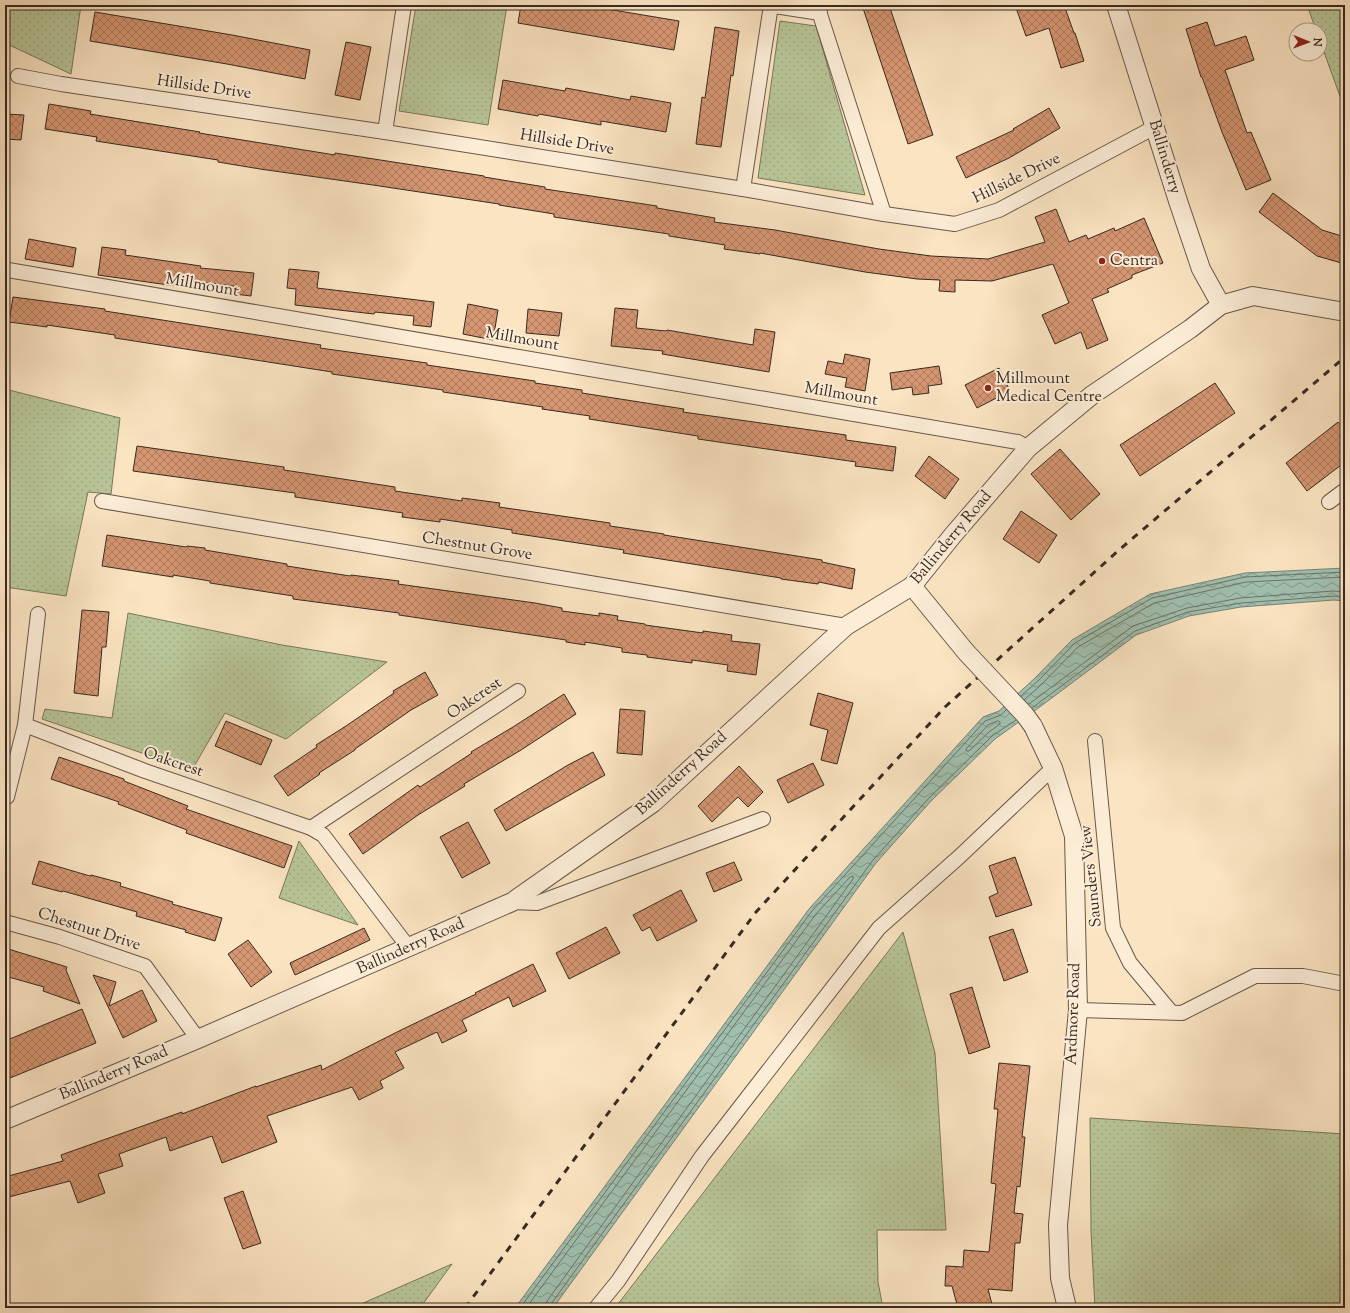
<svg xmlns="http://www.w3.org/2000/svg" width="1350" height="1313" viewBox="0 0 1350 1313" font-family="'Sorts Mill Goudy',serif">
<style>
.grass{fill:url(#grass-dots);stroke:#78785e}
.water{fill:url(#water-waves);stroke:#768376}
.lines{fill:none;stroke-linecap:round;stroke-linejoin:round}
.shore{stroke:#6c7468;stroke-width:1}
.building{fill:url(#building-cross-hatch);stroke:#382a23}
.minor-casing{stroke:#69584b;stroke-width:16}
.tertiary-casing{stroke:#69584b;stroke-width:20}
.minor{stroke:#fcedd7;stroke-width:14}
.tertiary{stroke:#fcedd7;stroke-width:18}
.rail{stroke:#382a23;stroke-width:3;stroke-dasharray:7 7;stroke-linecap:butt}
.tertiary-bridge-casing{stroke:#69584b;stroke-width:20;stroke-linecap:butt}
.tertiary-bridge{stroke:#fcedd7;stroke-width:18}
.poi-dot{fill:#8f2418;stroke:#fcedd7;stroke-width:1.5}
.labels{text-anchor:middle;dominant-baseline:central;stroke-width:4;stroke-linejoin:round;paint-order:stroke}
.street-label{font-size:16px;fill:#382a23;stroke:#fcedd7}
.poi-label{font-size:16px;fill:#382a23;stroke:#fcedd7;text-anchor:start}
</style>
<defs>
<pattern id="grass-dots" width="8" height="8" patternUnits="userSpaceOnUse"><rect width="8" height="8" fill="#b8c598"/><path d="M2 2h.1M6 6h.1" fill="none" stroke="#9fa983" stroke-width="1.8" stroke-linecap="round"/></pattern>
<pattern id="water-waves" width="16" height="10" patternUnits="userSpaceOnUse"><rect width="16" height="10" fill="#a0bfae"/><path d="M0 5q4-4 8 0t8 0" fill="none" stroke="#839b8d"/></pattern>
<pattern id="building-cross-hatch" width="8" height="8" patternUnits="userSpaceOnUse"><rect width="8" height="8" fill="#d59672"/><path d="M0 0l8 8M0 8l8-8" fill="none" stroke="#ae7b5d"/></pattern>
</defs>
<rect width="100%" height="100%" fill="#fbe4c2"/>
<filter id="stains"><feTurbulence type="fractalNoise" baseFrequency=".005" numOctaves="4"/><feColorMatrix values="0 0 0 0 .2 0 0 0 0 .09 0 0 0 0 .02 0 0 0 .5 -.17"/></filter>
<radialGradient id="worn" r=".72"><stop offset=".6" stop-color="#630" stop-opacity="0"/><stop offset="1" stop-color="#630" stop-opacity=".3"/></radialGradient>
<g class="grass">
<polygon points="5,5 81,5 71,74 5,43"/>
<polygon points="416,5 507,5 488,125 399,111"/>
<polygon points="1307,5 1345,5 1345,110 1320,41 1320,30 1316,30"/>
<polygon points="780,21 816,26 865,195 758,178"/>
<polygon points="5,389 120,418 111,494 88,492 66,596 5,587"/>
<polygon points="128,613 282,645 387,662 286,739 225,713 192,770 42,719 45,709 112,718"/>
<polygon points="299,841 358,925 279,898"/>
<polygon points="903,932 935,1053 946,1230 877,1230 878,1282 883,1308 615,1308"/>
<polygon points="1090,1118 1345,1134 1345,1308 1095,1308 1091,1231"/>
<polygon points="452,1264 420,1308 352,1308"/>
</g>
<polygon class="water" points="1345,568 1345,601 1334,600 1241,607 1189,616 1136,635 1037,709 995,739 931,801 876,863 553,1308 515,1308 809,909 983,717 999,711 1035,678 1072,640 1150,594 1245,573"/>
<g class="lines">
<g class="shore">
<polyline points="1021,696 1038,681 1075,643 1152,598 1245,577 1345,572"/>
<polyline points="1024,700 1041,685 1078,647 1154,603 1246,582 1345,577"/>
<polyline points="1029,704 1133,626 1187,608 1240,598 1333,591 1345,592"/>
<polyline points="1032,708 1135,631 1188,612 1241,603 1334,596 1345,597"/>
<polygon points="998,721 1000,722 1000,724 989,732 969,751 966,751 966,749 988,725"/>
<polyline points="520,1308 812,911 985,721 1001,715 1006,710"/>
<polyline points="526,1308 816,914 850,877 853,876 853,879 547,1301 545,1308"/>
<polyline points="551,1308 551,1304 873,860 929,798 992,736 1016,720"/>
</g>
</g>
<g class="building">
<polygon points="521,5 583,5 679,21 674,50 518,23"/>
<polygon points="862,5 889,5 933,135 908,144"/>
<polygon points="1015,5 1064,5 1074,33 1075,33 1084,61 1061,68 1049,28 1026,36"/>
<polygon points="95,12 232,35 310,50 305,79 227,64 90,41"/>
<polygon points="1207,22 1215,46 1246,36 1254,60 1225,70 1247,133 1251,132 1271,180 1246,190 1222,132 1202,77 1201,77 1186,29"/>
<polygon points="715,27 739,31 733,76 731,75 721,147 696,144 702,97 705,98"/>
<polygon points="346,42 371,47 360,100 335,95"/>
<polygon points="503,80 565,91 566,88 630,100 631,96 671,103 666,132 601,121 601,125 539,114 538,116 498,109"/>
<polygon points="49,104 91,111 90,114 200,132 199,133 335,155 335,153 484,176 484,177 545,187 545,189 657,206 657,208 715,218 714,222 775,230 879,249 931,256 988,259 1045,242 1035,217 1056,209 1069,242 1086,235 1088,239 1114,228 1115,231 1144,218 1163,263 1132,275 1132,278 1107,289 1109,292 1092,299 1108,340 1087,349 1081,332 1055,344 1042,315 1069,303 1053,264 992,281 955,280 955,292 939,291 940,280 917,279 865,272 760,253 760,254 724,249 725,245 669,236 669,234 554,217 554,214 499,205 499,204 373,185 260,169 218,162 218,160 96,141 97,137 45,129"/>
<polygon points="1049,108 1060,128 1009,158 966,178 956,157 1014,130 1013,129"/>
<polygon points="5,114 24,115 21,140 5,139"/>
<polygon points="1273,193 1322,230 1345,237 1345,264 1317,256 1259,212"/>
<polygon points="29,239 76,248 73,267 25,259"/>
<polygon points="102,247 126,250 125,255 201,266 200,268 254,273 251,296 234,294 234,286 199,282 197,289 98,275"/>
<polygon points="289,269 319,272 317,288 434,302 431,327 413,325 414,316 375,312 374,314 295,305 296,289 287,288"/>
<polygon points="13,297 105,309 105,311 321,345 320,348 427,363 427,365 535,381 535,383 582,390 582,393 684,409 683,412 846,435 846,440 896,447 893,471 855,466 856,462 698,439 698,436 589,419 590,416 542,409 543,407 443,392 443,390 332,374 332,372 115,338 115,335 47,325 47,327 9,322"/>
<polygon points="468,304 498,310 493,340 463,334"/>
<polygon points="615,308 638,310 636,328 666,331 667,330 753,345 755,329 775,332 769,372 662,354 663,351 611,346"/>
<polygon points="528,309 562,313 559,336 526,333"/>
<polygon points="845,354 870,359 865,391 845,387 847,378 825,374 828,361 843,364"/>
<polygon points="939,366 942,384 928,386 929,393 913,395 912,387 892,390 890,373"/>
<polygon points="999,368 1010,391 977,408 965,385"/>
<polygon points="1215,383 1235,413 1140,476 1120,445"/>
<polygon points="1338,422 1345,431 1345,462 1307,491 1286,463"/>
<polygon points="137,446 284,467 284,470 395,487 395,491 462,501 462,498 500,503 499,507 610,523 610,526 664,534 664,535 822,560 822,562 855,569 852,589 819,582 818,584 781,579 781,578 623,553 624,550 512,533 512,530 440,519 440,522 402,517 403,513 295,497 295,493 133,471"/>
<polygon points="1060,449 1100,494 1071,520 1031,474"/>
<polygon points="929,456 959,479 945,499 915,476"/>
<polygon points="1021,511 1057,535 1039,563 1003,539"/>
<polygon points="107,535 186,547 187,546 205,548 205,550 287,564 287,566 350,576 351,575 399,581 398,584 535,603 562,608 562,611 599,616 599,613 618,616 617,620 645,624 645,625 703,633 703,631 732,635 731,641 760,644 756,675 727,671 728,665 692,660 692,663 647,657 647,655 622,652 622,648 585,642 585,645 566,642 566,640 539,636 399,615 399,613 293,599 293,596 210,583 210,581 173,575 173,577 102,566"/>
<polygon points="82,610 109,612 106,647 102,647 98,696 74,693"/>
<polygon points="425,672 438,695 411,710 355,749 355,750 319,773 320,774 288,796 274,776 317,747 316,745 346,726 394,693 393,691"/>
<polygon points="818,693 853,703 837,764 821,760 828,730 810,725"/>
<polygon points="564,694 576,714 521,750 464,784 465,786 418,815 363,854 349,834 418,785 420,787 472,753 471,752 513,727"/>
<polygon points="620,709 645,711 642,755 617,753"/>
<polygon points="226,721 272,740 261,765 215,746"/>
<polygon points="593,752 605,775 506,831 494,810 568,765"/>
<polygon points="59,757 124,779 124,781 188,806 186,809 292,846 284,868 186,833 187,830 118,804 119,802 51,779"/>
<polygon points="813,763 824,785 788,803 777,780"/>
<polygon points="739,766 763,792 748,807 738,797 712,822 698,806"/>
<polygon points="468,822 490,863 462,878 440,837"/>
<polygon points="1015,857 1032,905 996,917 989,897 998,893 989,866"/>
<polygon points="39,861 90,876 91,875 121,883 120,886 173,902 172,904 222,918 215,941 185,932 186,930 136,916 137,912 63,891 62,892 32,884"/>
<polygon points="734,862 742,880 714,892 706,873"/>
<polygon points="681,890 697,921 657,941 650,927 642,931 633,915"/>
<polygon points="606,927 620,953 569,979 556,953"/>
<polygon points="364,928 370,940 295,975 290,963"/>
<polygon points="1013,929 1028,972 1004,981 989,937"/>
<polygon points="248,940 272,972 251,987 228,954"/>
<polygon points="5,948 67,967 66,970 80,1004 43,991 44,987 5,976"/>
<polygon points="533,964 546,991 513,1007 509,997 462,1020 467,1031 442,1043 437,1032 395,1052 404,1068 380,1081 383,1088 359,1100 352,1087 267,1116 277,1142 222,1163 212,1136 170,1151 166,1137 119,1154 123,1166 98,1174 105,1193 78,1203 70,1181 5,1198 5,1177 63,1161 61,1155 182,1112 182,1114 256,1086 256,1087 321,1065 322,1070 401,1030 476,994 475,993"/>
<polygon points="93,975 116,982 109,1006 142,990 157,1021 123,1038"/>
<polygon points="972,987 990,1047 969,1054 950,994"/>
<polygon points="82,1009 96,1043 5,1080 5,1041"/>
<polygon points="999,1063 1030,1066 1022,1137 1025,1137 1020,1187 1017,1186 1014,1213 1023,1214 1020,1243 1015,1243 1012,1291 988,1289 993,1308 958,1308 952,1286 945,1286 946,1266 963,1267 964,1250 989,1252 996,1184 991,1183 998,1109 994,1109"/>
<polygon points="243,1191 261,1243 243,1249 224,1198"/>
</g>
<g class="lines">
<g class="minor-casing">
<g id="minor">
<polyline points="768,5 820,13"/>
<polyline points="817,5 884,214"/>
<polyline points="18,76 61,84 385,132 743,189 884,214 955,224 999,210 1155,127"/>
<polyline points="385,132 404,5"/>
<polyline points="743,189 771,5"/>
<polyline points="8,270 1018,442 1028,448"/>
<polyline points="102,501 846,626"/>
<polyline points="1329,502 1345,490"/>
<polyline points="25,725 145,771 311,828 323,835 409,948"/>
<polyline points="1095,741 1113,928 1130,963 1171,1012"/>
<polyline points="7,797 25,725 38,614"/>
<polyline points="311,828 518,691"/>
<polyline points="512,902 537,903 763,819"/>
<polyline points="5,922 60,937 145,966 198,1039"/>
<polyline points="1078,1010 1182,1013 1255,976 1303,976 1345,984"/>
<polyline points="596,1308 618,1281 702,1156 879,928 959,857 1053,768"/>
</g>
</g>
<g class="tertiary-casing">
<g id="tertiary">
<polyline points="1116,5 1178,201 1201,269 1221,305"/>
<polyline points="912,586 966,652"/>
<polyline points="1033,726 1053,768 1074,836 1078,1010 1058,1225 1060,1278 1067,1308"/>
<polyline points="5,1120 198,1039 512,902 653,803 846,626 912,586 953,535 1028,448 1092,395 1190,329 1221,305 1253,296 1345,312"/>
</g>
</g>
<use href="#minor" class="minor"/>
<use href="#tertiary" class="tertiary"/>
<polyline class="rail" points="465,1308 756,912 945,707 1119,550 1345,357"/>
<g class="tertiary-bridge-casing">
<polyline id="tertiary-bridge" points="966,652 1025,715 1033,726"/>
</g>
<use href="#tertiary-bridge" class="tertiary-bridge"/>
</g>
<g class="poi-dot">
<circle cx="1102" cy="261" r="4"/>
<circle cx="988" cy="388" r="4"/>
</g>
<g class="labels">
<g class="street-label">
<text transform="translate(204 88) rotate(8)">Hillside Drive</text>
<text transform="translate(567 143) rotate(9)">Hillside Drive</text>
<text transform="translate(1164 157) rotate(73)">Ballinderry</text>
<text transform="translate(1017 179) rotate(-26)">Hillside Drive</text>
<text transform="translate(202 286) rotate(10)">Millmount</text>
<text transform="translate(522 340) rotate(10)">Millmount</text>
<text transform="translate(841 395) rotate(10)">Millmount</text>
<text transform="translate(952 538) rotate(-50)">Ballinderry Road</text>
<text transform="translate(477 547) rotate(9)">Chestnut Grove</text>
<text transform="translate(475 699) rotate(-34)">Oakcrest</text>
<text transform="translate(173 763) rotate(19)">Oakcrest</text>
<text transform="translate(682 774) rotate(-42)">Ballinderry Road</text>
<text transform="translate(1092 876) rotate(-96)">Saunders View</text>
<text transform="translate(89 930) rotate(18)">Chestnut Drive</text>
<text transform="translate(411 947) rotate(-24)">Ballinderry Road</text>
<text transform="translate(1074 1014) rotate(-88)">Ardmore Road</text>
<text transform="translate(114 1074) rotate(-23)">Ballinderry Road</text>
</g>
<g class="poi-label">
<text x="1110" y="261">Centra</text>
<text x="996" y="379">Millmount<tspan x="996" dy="18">Medical Centre</tspan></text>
</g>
</g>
<rect width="1350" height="1313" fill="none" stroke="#fbe4c2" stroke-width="20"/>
<rect x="6" y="6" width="1338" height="1301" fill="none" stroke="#382a23" stroke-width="2"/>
<rect x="10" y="10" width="1330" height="1293" fill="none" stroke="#382a23"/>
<g transform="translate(1308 42) rotate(91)"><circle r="19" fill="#fcedd7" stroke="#ae9f8f"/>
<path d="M0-3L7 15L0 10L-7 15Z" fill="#8f2418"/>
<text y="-6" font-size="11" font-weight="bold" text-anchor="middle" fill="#382a23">N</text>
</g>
<rect width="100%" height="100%" filter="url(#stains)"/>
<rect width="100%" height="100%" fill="url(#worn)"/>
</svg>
